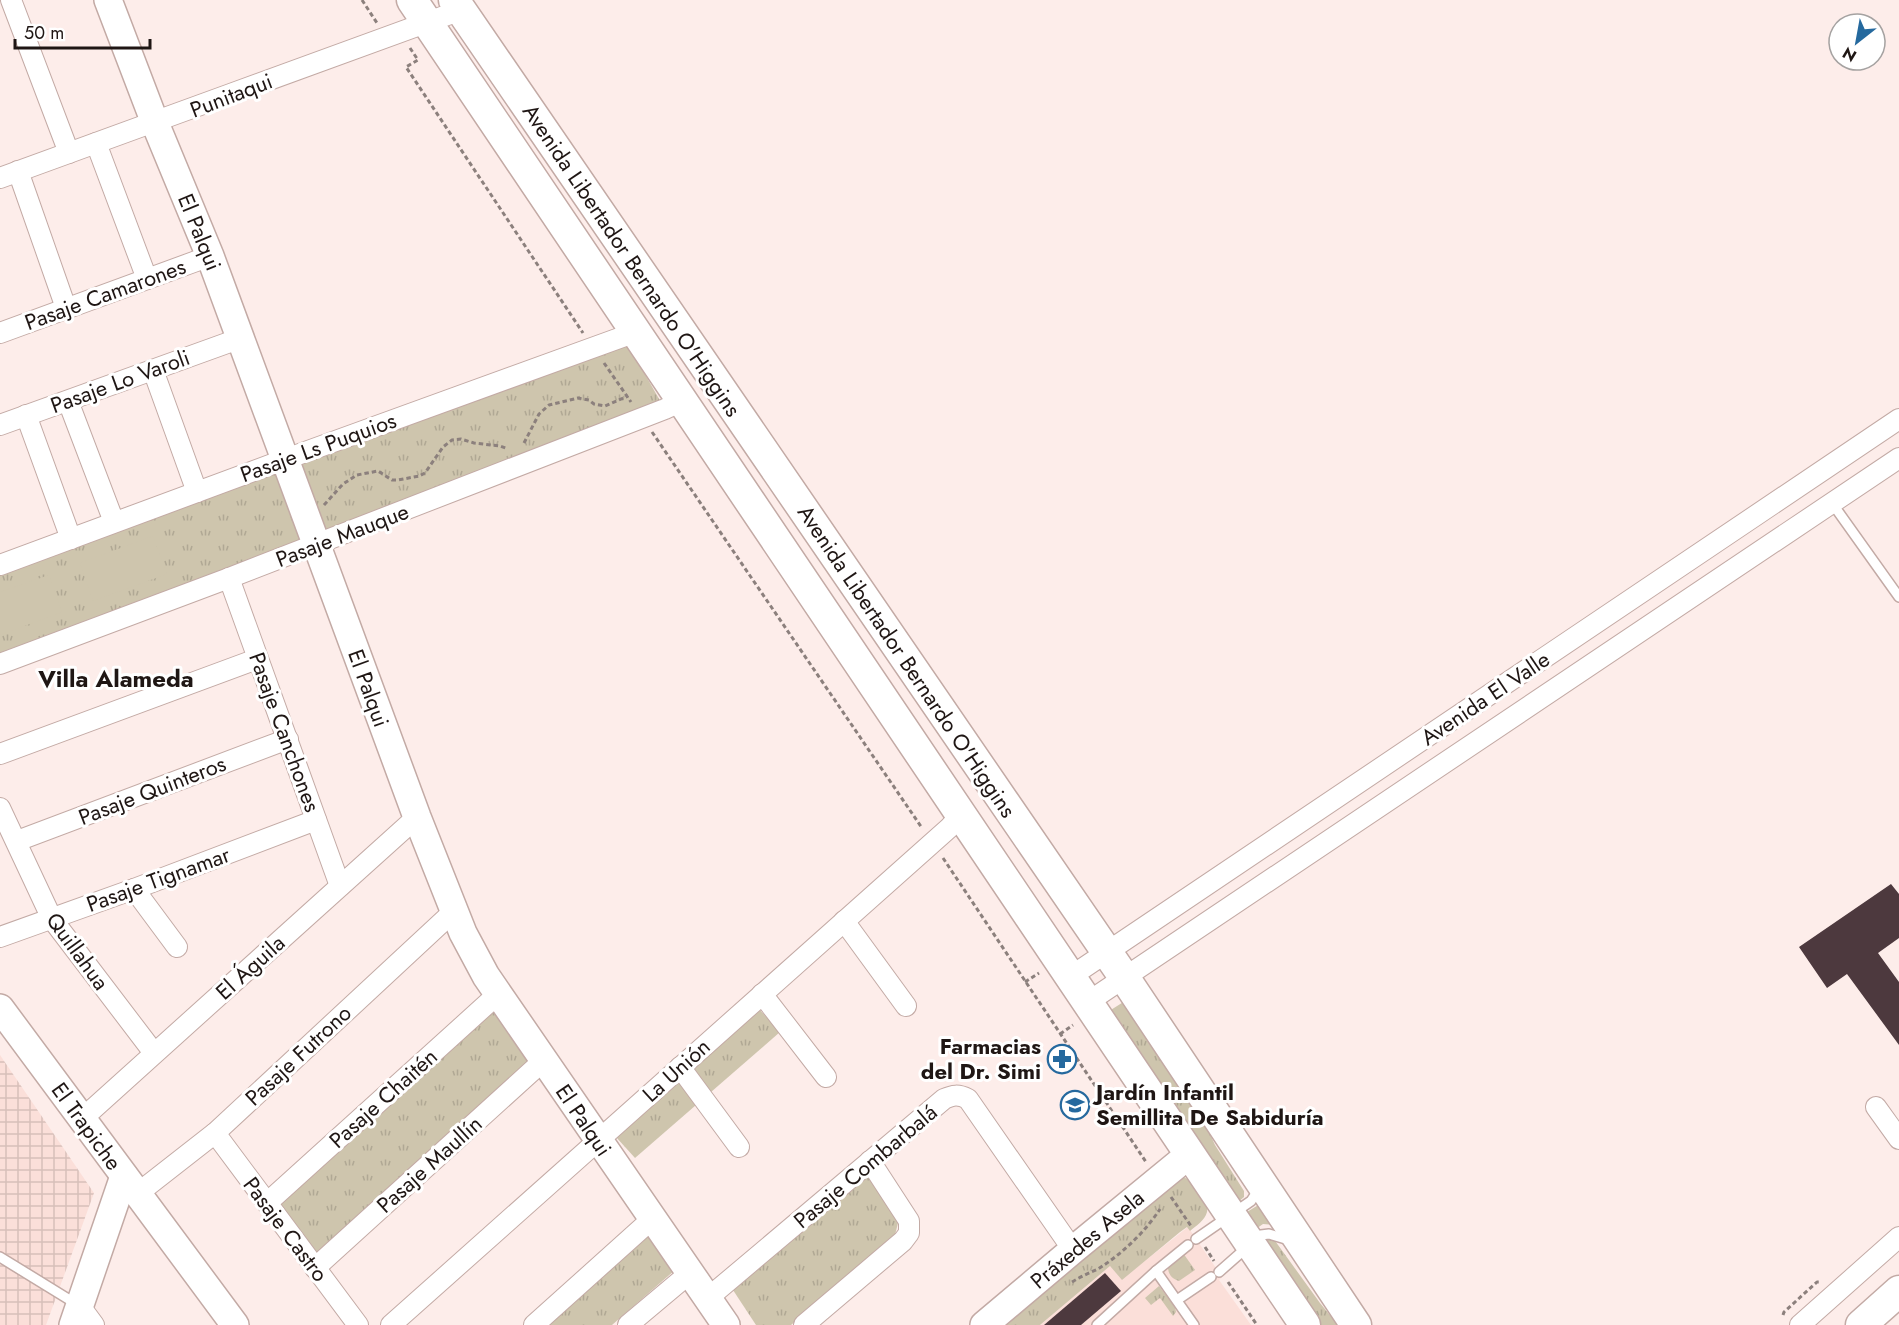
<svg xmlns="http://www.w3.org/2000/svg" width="1899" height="1325" viewBox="0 0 1899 1325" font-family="Jost,sans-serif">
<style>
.built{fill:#fbdfd9}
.industrial{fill:url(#industrial-grid)}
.grass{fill:url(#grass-tufts)}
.pitch{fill:#cec5ad}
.building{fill:#4d393e}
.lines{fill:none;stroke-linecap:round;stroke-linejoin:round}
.lane-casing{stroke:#c3aaa5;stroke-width:12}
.street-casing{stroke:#c3aaa5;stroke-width:22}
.secondary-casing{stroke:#c3aaa5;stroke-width:30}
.primary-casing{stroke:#c3aaa5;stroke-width:33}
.path{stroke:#8c807d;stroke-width:3;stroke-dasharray:4.5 3;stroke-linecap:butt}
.lane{stroke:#fff;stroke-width:9}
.street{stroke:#fff;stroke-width:20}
.secondary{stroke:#fff;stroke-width:27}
.primary{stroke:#fff;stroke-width:30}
.labels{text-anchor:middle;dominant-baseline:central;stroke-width:6;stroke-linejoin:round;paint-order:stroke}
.street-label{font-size:22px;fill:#1f1614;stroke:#fff}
.poi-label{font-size:22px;font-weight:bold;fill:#1f1614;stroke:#fff;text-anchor:end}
.neighbourhood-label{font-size:24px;font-weight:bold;fill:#1f1614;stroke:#fff}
</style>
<defs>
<pattern id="industrial-grid" width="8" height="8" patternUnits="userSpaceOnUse" patternTransform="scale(1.5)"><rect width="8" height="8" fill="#fbdfd9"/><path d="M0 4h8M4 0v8" fill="none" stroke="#d7bfb9"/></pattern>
<pattern id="grass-tufts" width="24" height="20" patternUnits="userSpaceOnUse" patternTransform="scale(1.5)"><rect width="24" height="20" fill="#cec5ad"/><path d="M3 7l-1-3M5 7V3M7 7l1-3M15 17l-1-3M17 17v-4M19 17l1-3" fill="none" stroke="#b0a894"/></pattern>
</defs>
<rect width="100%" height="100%" fill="#fdedea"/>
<polygon class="built" points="1188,1227 1222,1277 1219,1280 1251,1325 1040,1325 1110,1266 1122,1279"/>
<polygon class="industrial" points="0,1055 94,1193 46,1325 0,1325"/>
<g class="grass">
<polygon points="625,339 667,413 0,655 0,570"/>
<polygon points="1125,1001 1203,1119 1215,1145 1244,1191 1244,1197 1238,1202 1106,1013"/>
<polygon points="495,1007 532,1059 319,1257 276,1206"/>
<polygon points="760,1010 780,1032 635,1158 616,1137"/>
<polygon points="869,1172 898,1223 894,1239 791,1325 756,1325 731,1287"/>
<path d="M 1178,1176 C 1181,1177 1185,1177 1187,1179 C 1196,1183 1209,1202 1207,1212 C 1205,1220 1196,1226 1190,1231 L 1187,1227 L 1180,1232 L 1122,1280 L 1110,1266 L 1040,1325 L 1002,1325 Z"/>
<polygon points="1260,1204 1274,1225 1263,1224 1253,1231 1242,1215"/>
<polygon points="648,1233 675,1270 612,1325 545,1325"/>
<polygon points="1265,1237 1273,1238 1320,1303 1338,1325 1315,1325 1262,1240"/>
<path d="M 1183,1253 L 1195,1270 L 1179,1281 C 1172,1279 1168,1274 1168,1267 Z"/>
<polygon points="1159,1286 1175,1307 1176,1312 1173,1316 1160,1298 1151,1305 1145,1298"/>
</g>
<g class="pitch">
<polygon points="153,536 167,574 93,601 80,563"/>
<polygon points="49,575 62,612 0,635 0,592"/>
</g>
<g class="building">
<polygon points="1891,884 1899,894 1899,938 1878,953 1899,982 1899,1045 1847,974 1827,988 1799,947"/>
<polygon points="1105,1273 1121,1291 1081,1325 1044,1325"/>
</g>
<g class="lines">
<g class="lane-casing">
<g id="lane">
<polyline points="1832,503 1899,597"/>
<polyline points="1196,1239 1251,1201 1259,1189"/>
<polyline points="0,1257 78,1305"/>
<polyline points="1156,1271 1194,1325"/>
<polyline points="1219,1272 1261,1235 1269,1234 1289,1240"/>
<polyline points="1177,1300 1211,1277"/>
<polyline points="1097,1325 1156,1271 1188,1245"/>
</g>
</g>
<g class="street-casing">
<g id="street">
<polyline points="11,0 69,153"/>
<polyline points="96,143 147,279"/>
<polyline points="18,171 66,308"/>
<path d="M 0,178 C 154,123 307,65 461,10"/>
<polyline points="0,333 210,256"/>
<polyline points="153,370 197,492"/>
<polyline points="68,401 114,522"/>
<polyline points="26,415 71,539"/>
<polyline points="0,425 241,338"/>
<polyline points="0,565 286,459 636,332"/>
<polyline points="229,578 340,886"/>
<polyline points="0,664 229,578 665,409 682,401"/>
<polyline points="0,754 257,659"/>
<polyline points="0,808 52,919 154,1053"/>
<polyline points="17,841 288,739"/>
<polyline points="134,889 177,947"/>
<polyline points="844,921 906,1006"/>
<polyline points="0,937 134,889 316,820"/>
<polyline points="1070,977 1899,419"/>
<polyline points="762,994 826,1077"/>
<polyline points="1088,1002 1899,458"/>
<polyline points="680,1067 739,1147"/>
<polyline points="1876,1107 1899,1139"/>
<polyline points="83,1118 417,817"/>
<polyline points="215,1133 358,1325"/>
<polyline points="137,1194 215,1133 454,911"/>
<polyline points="267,1203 498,994"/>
<polyline points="315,1268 543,1061"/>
<path d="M 708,1298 L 944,1099 C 953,1095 958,1094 968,1099 L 1073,1250"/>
<polyline points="80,1306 94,1325"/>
<polyline points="391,1325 949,828 961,815"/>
<polyline points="534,1325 652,1219"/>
<polyline points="628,1325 691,1272"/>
<polyline points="804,1325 903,1241 909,1233 909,1221 870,1161"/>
<polyline points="1800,1325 1899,1237"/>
</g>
</g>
<g class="secondary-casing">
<g id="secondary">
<polyline points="108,0 155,123 210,256 417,817 463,933 486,976 726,1325"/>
<path d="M 0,1008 C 79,1113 156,1220 235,1325"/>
<polyline points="73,1325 124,1176"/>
<polyline points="984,1325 1073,1250 1190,1154"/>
</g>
</g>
<g class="primary-casing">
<g id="primary">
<polyline points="412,0 1305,1325"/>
<polyline points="454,0 1124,977 1356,1325"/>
<polyline points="1861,1325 1899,1291"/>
</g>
</g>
<g class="path">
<polyline points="362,0 377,23"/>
<polyline points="410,48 418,60 406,67 583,333"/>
<polyline points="604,363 631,402"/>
<polyline points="652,432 922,828"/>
<polyline points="524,443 539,414 549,405 578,398 589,400 594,404 605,406 628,396"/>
<polyline points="324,505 343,484 357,475 378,471 392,480 398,480 419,476 425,473 443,447 452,440 461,439 474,443 500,446 508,449"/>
<polyline points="943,858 1146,1162"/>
<polyline points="1025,982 1039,973"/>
<polyline points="1060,1034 1073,1025"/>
<polyline points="1171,1197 1191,1226"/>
<polyline points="1205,1247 1214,1261"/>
<path d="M 1072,1282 C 1080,1277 1089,1273 1098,1269 C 1122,1254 1145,1232 1160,1209"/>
<polyline points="1228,1282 1257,1325"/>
<polyline points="1783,1315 1784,1312 1817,1282 1820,1282"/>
</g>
<use href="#lane" class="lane"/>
<use href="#street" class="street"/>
<use href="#secondary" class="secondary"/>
<use href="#primary" class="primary"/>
</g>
<defs>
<g id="pharmacy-ring" transform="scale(1.5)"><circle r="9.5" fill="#fff" stroke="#25699e" stroke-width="1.5"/><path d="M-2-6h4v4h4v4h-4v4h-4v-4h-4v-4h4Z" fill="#25699e"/></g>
<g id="school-ring" transform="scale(1.5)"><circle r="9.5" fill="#fff" stroke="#25699e" stroke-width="1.5"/><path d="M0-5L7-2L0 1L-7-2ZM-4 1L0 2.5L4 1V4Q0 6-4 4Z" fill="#25699e"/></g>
</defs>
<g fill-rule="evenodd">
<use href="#pharmacy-ring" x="1062" y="1059"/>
<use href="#school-ring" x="1075" y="1105"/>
</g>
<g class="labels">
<g class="street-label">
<text transform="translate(231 95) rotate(-21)">Punitaqui</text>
<text transform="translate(200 232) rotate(68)">El Palqui</text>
<text transform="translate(632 260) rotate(56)">Avenida Libertador Bernardo O'Higgins</text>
<text transform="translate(105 294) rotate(-20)">Pasaje Camarones</text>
<text transform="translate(120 381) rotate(-20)">Pasaje Lo Varoli</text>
<text transform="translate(318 447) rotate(-20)">Pasaje Ls Puquios</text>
<text transform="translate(342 535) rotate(-21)">Pasaje Mauque</text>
<text transform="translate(907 661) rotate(56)">Avenida Libertador Bernardo O'Higgins</text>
<text transform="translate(369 688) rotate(70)">El Palqui</text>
<text transform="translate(1485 698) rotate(-34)">Avenida El Valle</text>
<text transform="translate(285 732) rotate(70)">Pasaje Canchones</text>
<text transform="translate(152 790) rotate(-21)">Pasaje Quinteros</text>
<text transform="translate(158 879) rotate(-20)">Pasaje Tignamar</text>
<text transform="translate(78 951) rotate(54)">Quillahua</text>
<text transform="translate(250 967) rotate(-42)">El Águila</text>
<text transform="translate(298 1055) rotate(-43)">Pasaje Futrono</text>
<text transform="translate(676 1070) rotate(-42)">La Unión</text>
<text transform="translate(383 1098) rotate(-42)">Pasaje Chaitén</text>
<text transform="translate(584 1120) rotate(56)">El Palqui</text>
<text transform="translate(87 1126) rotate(54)">El Trapiche</text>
<text transform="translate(429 1164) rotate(-42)">Pasaje Maullín</text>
<text transform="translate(865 1166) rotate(-40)">Pasaje Combarbalá</text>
<text transform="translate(286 1229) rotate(53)">Pasaje Castro</text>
<text transform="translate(1087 1239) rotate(-40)">Práxedes Asela</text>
</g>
<g class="poi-label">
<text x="1041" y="1046">Farmacias<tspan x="1041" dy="25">del Dr. Simi</tspan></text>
<text x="1096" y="1092" text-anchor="start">Jardín Infantil<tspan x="1096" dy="25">Semillita De Sabiduría</tspan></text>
</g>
<g class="neighbourhood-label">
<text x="116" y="678">Villa Alameda</text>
</g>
</g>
<g transform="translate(1857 42) rotate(211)"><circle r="28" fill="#ffffff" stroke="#a5a2a1" stroke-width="1.5"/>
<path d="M0-4.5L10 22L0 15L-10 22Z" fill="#25699e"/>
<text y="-9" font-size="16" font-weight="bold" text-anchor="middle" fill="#1f1614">N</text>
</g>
<path d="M15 39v9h135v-9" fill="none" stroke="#1f1614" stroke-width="3"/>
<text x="24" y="39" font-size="18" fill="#1f1614" stroke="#ffffff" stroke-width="4.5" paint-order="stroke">50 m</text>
</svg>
